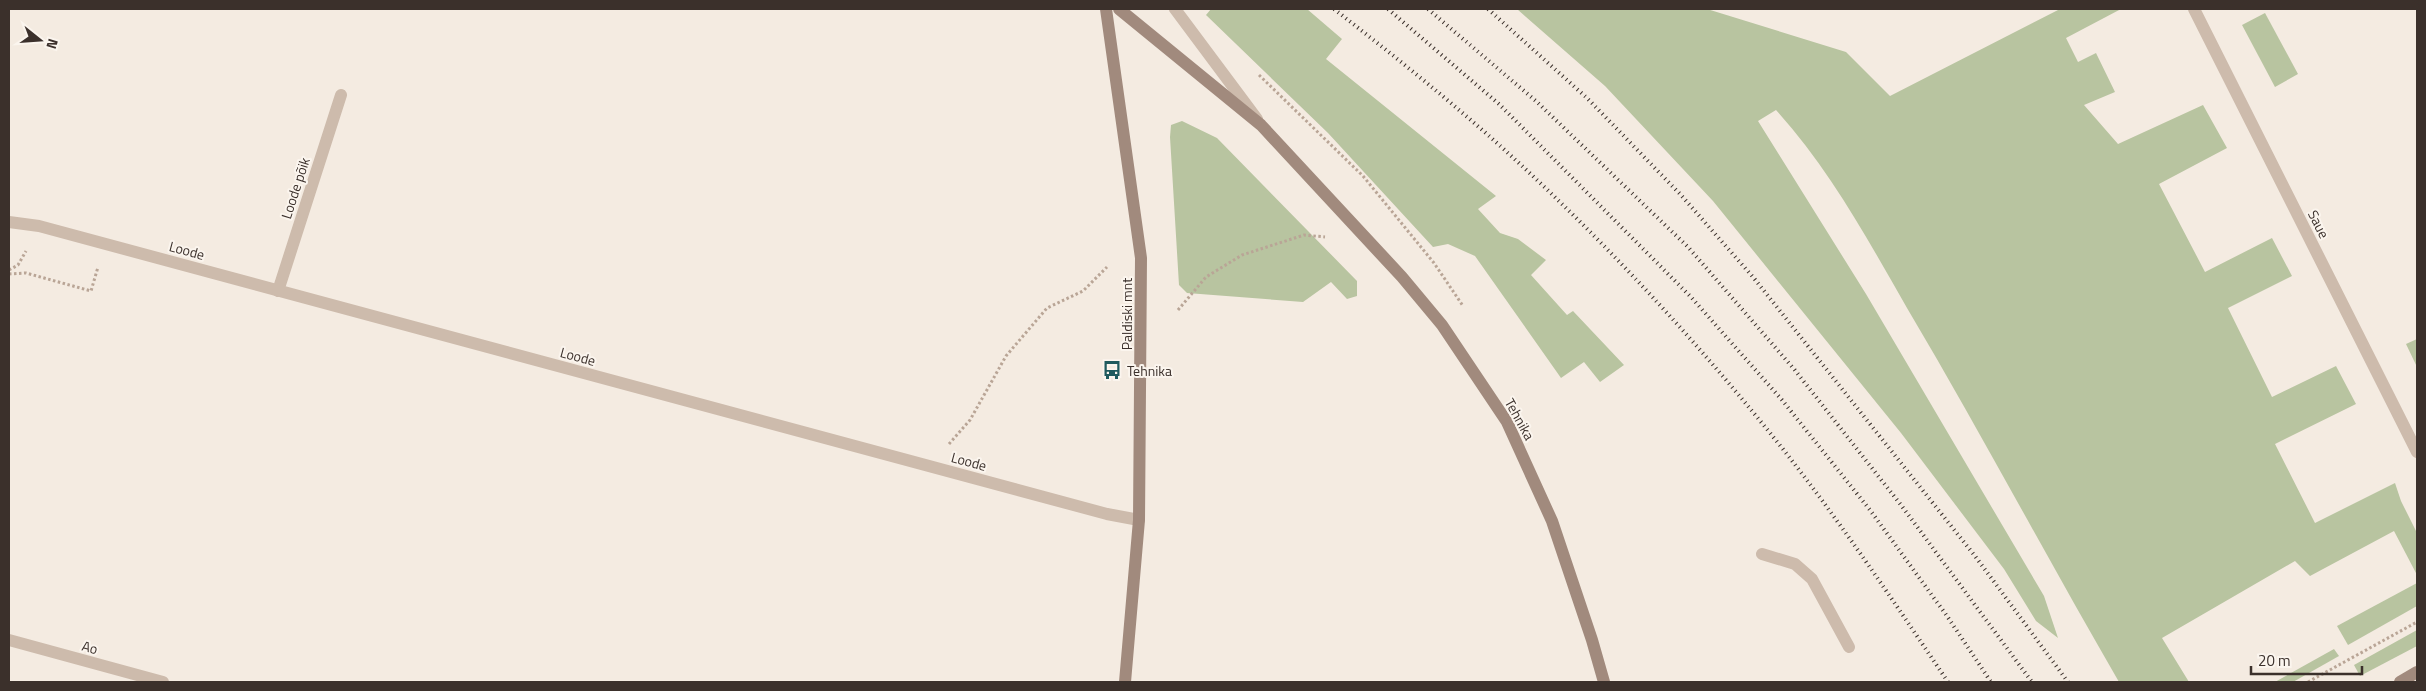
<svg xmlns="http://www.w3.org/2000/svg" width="2426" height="691" viewBox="0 0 2426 691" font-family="'Titillium Web',sans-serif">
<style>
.green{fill:#b8c4a0}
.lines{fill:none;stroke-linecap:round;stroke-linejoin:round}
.path{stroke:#b9a596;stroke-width:3;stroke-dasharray:2.5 2.5;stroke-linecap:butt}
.lane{stroke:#cdbbac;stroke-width:12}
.street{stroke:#cdbbac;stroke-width:12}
.secondary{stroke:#a18a7d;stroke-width:12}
.rail{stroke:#3b302b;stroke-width:4;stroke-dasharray:1 4;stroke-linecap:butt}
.labels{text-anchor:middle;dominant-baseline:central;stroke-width:4;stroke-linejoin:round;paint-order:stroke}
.street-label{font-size:14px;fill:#3b302b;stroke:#fbf5ee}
.poi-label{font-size:14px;fill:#3b302b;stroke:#fbf5ee;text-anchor:start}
</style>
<rect width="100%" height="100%" fill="#f4ebe1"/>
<g class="green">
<polygon points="1211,9 1307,9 1342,39 1326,59 1496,196 1478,209 1500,233 1518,239 1546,260 1531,275 1567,315 1573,311 1624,365 1600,382 1584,362 1561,378 1475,256 1448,244 1433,247 1328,133 1206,15"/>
<path d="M 1517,9 L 1707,9 L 1846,52 L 1890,96 L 2060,9 L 2121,9 L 2066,38 L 2078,62 L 2096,53 L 2115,92 L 2084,105 L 2118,144 L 2203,105 L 2227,148 L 2159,184 L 2205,272 L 2272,238 L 2292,276 L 2228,308 L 2272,397 L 2336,366 L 2356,404 L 2275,444 L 2315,523 L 2395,483 L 2401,501 L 2417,533 L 2417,575 L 2394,531 L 2310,576 L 2295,561 L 2162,638 L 2189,682 L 2119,682 C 2047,558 1980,431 1907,308 C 1868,240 1829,168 1776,110 L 1758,121 L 1866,294 L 2044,596 L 2058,638 L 2036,621 L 2004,569 L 1901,433 L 1713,201 L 1605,86 Z"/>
<polygon points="2265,13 2298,74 2275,87 2242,25"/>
<polygon points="1182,121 1217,138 1357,281 1357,296 1347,299 1331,282 1303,302 1187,293 1179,285 1170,137 1171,125"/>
<polygon points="2417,339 2417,367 2406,344"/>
<polygon points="2417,583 2417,606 2348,645 2337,626"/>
<polygon points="2417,630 2417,646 2360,676 2354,665"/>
<polygon points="2334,649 2339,656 2293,682 2275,682"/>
</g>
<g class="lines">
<g class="path">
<polyline points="1259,75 1363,176 1434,263 1463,306"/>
<polyline points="9,270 18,265 26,251"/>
<polyline points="9,274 26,273 91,291 98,267"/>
<polyline points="1178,310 1206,277 1242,255 1304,235 1325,237"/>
<polyline points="949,444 970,420 1006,356 1047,308 1083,291 1107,267"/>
<polyline points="2308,682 2417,622"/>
</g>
<g class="lane">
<polyline points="1175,9 1257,119"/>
<polyline points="1762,554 1795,564 1812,579 1849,647"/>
</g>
<g class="street">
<polyline points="2194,9 2417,452"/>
<polyline points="9,222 39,226 1107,514 1139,520"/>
<polyline points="278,291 341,95"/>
<polyline points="9,640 163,682"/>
</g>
<g class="secondary">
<polyline points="1106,9 1141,258 1139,520 1125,682"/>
<polyline points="1119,9 1261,125 1402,277 1442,325 1507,422 1552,521 1592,640 1604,682"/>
<polyline points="2400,682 2417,672"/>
</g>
<g class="rail">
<path d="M 1334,9 C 1393,55 1452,102 1508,153 C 1600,237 1687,331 1766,428 C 1832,509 1890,596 1948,682"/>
<polyline points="1388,9 1499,104 1691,297 1782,400 1870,510 1947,616 1991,682"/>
<polyline points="1428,9 1537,102 1688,247 1794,369 1901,505 2032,682"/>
<polyline points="1488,9 1587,98 1680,194 1753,277 1975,556 2068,682"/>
</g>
</g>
<defs>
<g id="bus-bare" transform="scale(1.5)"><path d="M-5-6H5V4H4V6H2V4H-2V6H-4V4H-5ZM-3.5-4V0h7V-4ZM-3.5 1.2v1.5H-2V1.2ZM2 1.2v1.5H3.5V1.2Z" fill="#1f5a5e" stroke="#fbf5ee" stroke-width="2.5" paint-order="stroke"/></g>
</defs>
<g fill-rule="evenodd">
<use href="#bus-bare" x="1112" y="370"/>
</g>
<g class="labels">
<g class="street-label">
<text transform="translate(295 188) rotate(-72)">Loode põik</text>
<text transform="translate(2319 224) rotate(63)">Saue</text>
<text transform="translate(187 250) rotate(15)">Loode</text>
<text transform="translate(1126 314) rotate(-90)">Paldiski mnt</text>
<text transform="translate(578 356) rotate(15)">Loode</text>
<text transform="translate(1520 419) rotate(61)">Tehnika</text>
<text transform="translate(969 461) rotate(15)">Loode</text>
<text transform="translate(90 647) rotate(15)">Ao</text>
</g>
<g class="poi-label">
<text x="1127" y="370">Tehnika</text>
</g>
</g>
<rect width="2426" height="691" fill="none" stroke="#3b302b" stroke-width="20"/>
<g transform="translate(40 40) rotate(107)" stroke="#fbf5ee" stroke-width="4" paint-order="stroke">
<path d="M0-4L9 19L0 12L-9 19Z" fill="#3b302b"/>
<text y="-8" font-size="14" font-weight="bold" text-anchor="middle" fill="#3b302b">N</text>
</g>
<path d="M2251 666v8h111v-8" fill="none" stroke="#3b302b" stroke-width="2.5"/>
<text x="2258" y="666" font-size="15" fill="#3b302b" stroke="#fbf5ee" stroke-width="4" paint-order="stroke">20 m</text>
</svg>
